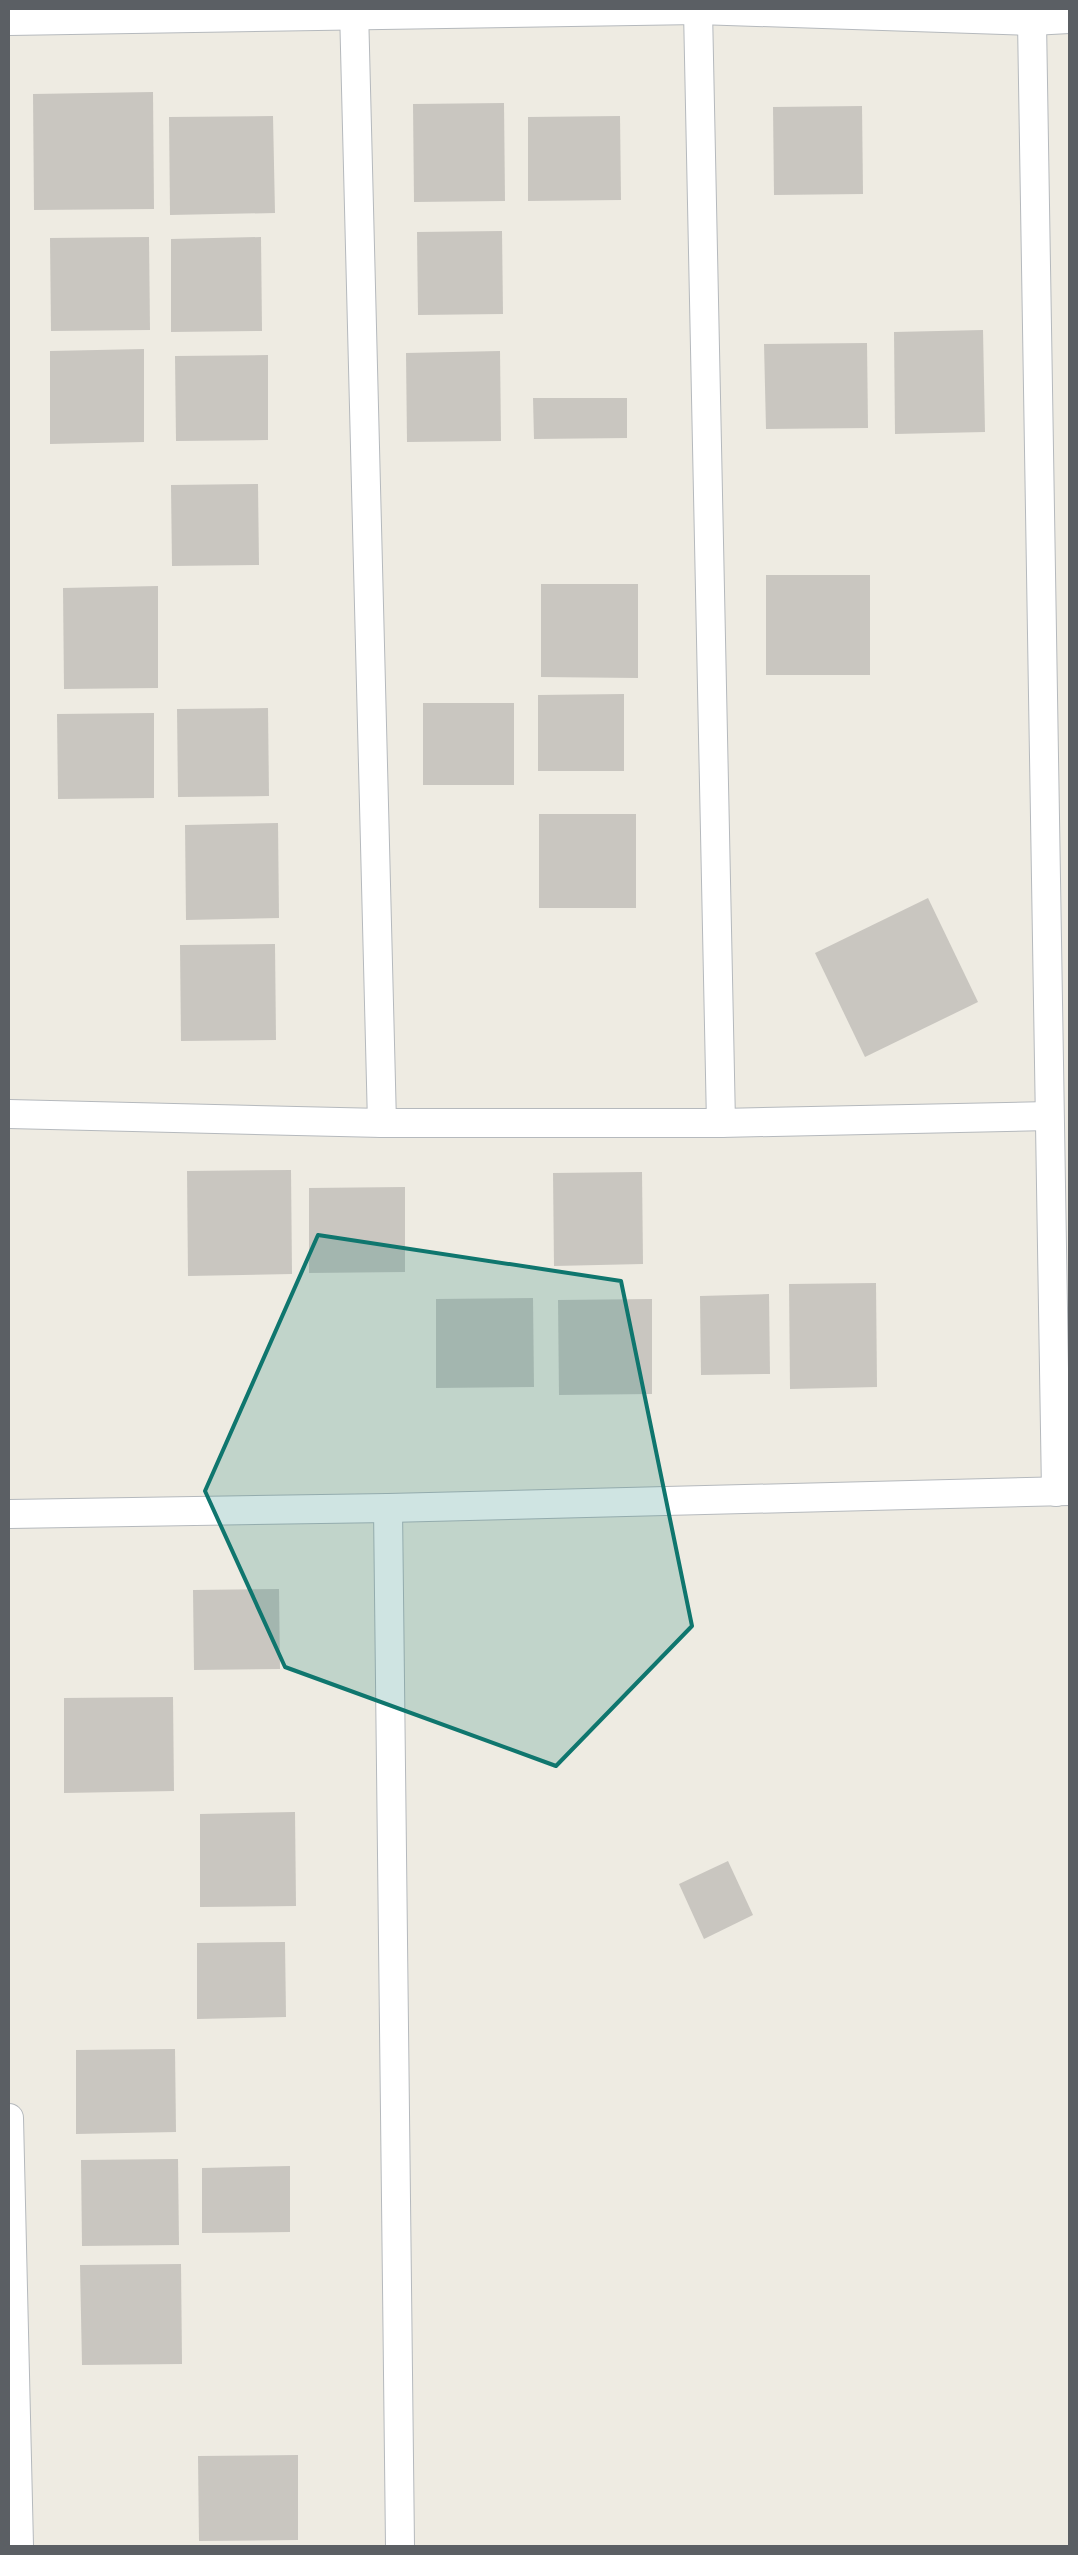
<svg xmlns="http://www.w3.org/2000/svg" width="1078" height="2555" viewBox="0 0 1078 2555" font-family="'Asap Condensed',sans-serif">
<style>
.building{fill:#c9c6c0}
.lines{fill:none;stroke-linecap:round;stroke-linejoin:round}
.street-casing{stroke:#b5b9bd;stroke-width:30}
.street{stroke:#fff;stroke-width:28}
.marked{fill:#0f766e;fill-opacity:0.2;stroke:#0f766e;stroke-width:4;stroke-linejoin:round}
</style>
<rect width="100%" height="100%" fill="#eeebe2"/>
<g class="building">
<polygon points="153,92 154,209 34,210 33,94"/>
<polygon points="504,103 505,201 414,202 413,104"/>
<polygon points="862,106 863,194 774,195 773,107"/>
<polygon points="273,116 275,213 170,215 169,117"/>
<polygon points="620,116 621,200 528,201 528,117"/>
<polygon points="502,231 503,314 418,315 417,232"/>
<polygon points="149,237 150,330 51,331 50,238"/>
<polygon points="261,237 262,331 171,332 171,239"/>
<polygon points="983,330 985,432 895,434 894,332"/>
<polygon points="867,343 868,428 766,429 764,344"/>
<polygon points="144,349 144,442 50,444 50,351"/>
<polygon points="500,351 501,441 407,442 406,353"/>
<polygon points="268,355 268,440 176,441 175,356"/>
<polygon points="533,398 627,398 627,438 534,439"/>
<polygon points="258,484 259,565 172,566 171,485"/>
<rect x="766" y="575" width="104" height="100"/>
<polygon points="541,584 638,584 638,678 541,677"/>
<polygon points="158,586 158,688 64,689 63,588"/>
<polygon points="624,694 624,771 538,771 538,695"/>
<rect x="423" y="703" width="91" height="82"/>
<polygon points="268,708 269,796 178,797 177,709"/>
<polygon points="154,713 154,798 58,799 57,714"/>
<rect x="539" y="814" width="97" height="94"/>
<polygon points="278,823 279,918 186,920 185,825"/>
<polygon points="928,898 978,1002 865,1057 815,953"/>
<polygon points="275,944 276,1040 181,1041 180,945"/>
<polygon points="291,1170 292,1274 188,1276 187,1171"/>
<polygon points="642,1172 643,1264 554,1266 553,1173"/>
<polygon points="405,1187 405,1272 309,1273 309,1188"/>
<polygon points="876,1283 877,1387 790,1389 789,1284"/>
<polygon points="769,1294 770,1374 701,1375 700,1296"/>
<polygon points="533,1298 534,1387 436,1388 436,1299"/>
<polygon points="652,1299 652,1394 559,1395 558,1300"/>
<polygon points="279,1589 280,1669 194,1670 193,1590"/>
<polygon points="173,1697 174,1791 64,1793 64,1698"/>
<polygon points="295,1812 296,1906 200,1907 200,1814"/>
<polygon points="728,1861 753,1915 704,1939 679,1884"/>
<polygon points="285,1942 286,2017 197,2019 197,1943"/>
<polygon points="175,2049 176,2132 76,2134 76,2050"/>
<polygon points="178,2159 179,2245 82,2246 81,2160"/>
<polygon points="290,2166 290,2232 202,2233 202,2168"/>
<polygon points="181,2264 182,2364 82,2365 80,2265"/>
<polygon points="298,2455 298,2540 199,2541 198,2456"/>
</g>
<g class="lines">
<g class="street-casing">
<g id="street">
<polyline points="354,9 382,1123"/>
<polyline points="698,10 721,1123"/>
<polyline points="9,21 698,10 1032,21 1069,19"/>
<polyline points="1032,21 1056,1492"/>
<polyline points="9,1114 382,1123 721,1123 1049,1116"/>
<polyline points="388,1508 400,2546"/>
<polyline points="9,1514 388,1508 1069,1491"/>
<polyline points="9,2118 19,2546"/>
</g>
</g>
<use href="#street" class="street"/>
</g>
<path class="marked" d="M 318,1235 L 621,1281 L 692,1626 L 556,1766 L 285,1667 L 205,1491 Z"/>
<rect width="1078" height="2555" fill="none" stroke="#5b5f64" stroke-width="20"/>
</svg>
